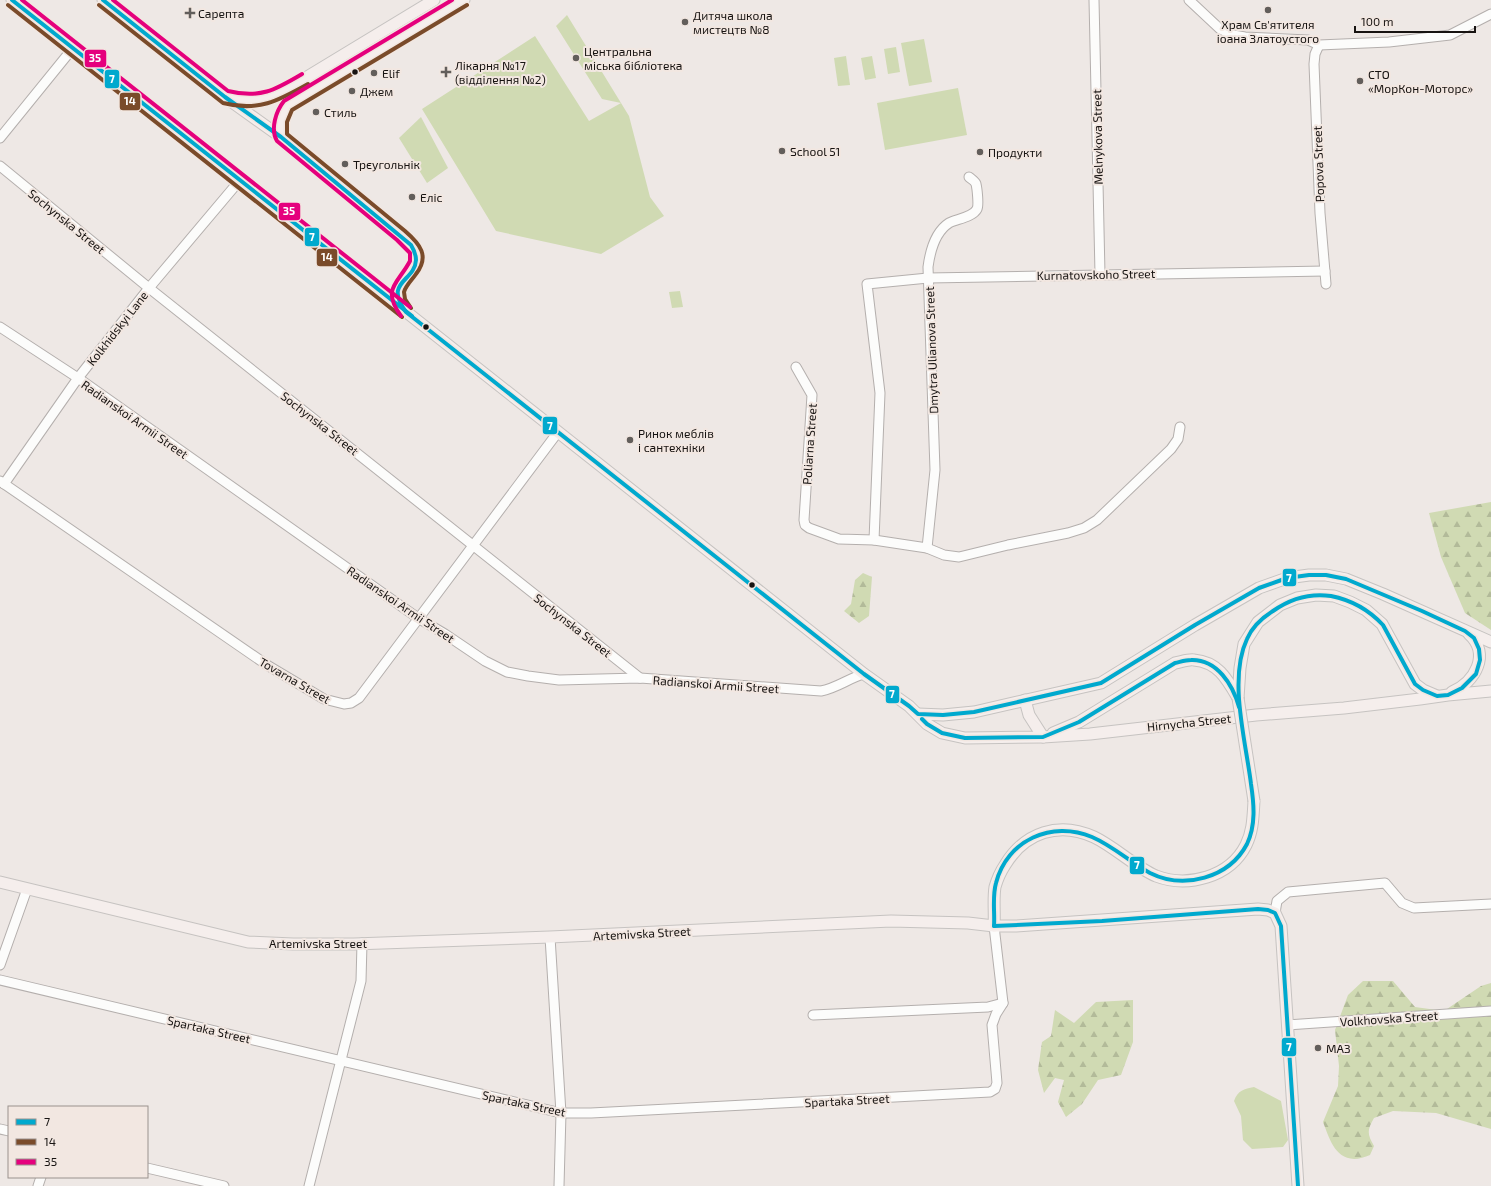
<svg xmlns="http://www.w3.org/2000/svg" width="1491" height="1186" viewBox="0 0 1491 1186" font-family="'Exo 2',sans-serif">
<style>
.green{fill:#d0dab3}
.forest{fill:url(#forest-firs)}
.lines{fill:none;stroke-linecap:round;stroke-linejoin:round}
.minor-casing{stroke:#b4afad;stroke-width:11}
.major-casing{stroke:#c6c3c1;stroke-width:13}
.minor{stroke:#fcfcfb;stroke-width:9}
.major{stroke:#f5eeec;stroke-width:11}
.major-bridge-casing{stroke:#c6c3c1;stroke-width:13;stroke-linecap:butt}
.major-bridge{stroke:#f5eeec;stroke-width:11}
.bus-1-casing{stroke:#f2e7e1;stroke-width:7}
.bus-2-casing{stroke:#f2e7e1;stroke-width:7}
.bus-3-casing{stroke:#f2e7e1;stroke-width:7}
.bus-1{stroke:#00a9ce;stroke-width:4}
.bus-2{stroke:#7a4b2a;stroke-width:4}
.bus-3{stroke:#e5007d;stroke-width:4}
.poi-dot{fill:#625e5b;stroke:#f2e7e1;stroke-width:1.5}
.bus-dot{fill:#171311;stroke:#f2e7e1;stroke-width:1.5}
.labels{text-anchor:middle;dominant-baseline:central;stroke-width:4;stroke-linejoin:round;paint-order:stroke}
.poi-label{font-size:12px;fill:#171311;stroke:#f2e7e1;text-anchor:start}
.street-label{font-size:12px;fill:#171311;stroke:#f2e7e1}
.line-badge{stroke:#f2e7e1;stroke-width:1.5}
.badge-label{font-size:11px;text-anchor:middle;font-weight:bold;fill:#fff}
</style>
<defs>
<pattern id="forest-firs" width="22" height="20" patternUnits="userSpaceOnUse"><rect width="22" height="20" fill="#d0dab3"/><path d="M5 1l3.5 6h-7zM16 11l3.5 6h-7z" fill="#b2ba99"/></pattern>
</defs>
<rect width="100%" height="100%" fill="#eee8e5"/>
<g class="green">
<polygon points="567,15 629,116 650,197 664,216 601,254 496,231 422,109 535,36 589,121 621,103 602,99 556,26"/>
<polygon points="924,39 932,82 909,86 901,43"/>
<polygon points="896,47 900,72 888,74 884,49"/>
<polygon points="846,56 850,85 838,86 834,58"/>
<polygon points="872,56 876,78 865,80 861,58"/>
<polygon points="958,88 967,135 885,150 877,103"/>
<polygon points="421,117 448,168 427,183 399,138"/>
<polygon points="680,291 683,307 672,308 669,292"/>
<path d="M 1254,1087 L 1281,1101 L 1288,1140 L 1283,1147 L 1252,1149 L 1243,1140 L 1241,1116 L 1234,1101 C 1238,1090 1244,1089 1254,1087 Z"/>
</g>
<g class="forest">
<polygon points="1491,502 1491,630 1465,613 1441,557 1429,513"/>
<polygon points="863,573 872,577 869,616 859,623 844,611 851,604 855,580"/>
<path d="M 1363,981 L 1393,981 L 1415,1007 L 1444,1011 L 1481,986 L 1491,983 L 1491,1129 L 1436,1113 L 1393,1111 L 1374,1118 C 1367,1130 1367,1134 1374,1146 L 1370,1155 C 1365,1157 1359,1159 1354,1159 C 1334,1158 1329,1137 1323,1122 L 1338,1086 L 1339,1066 L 1335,1030 L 1348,995 Z"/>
<polygon points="1133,1000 1133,1042 1121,1075 1098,1080 1082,1104 1066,1117 1058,1102 1064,1080 1055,1078 1044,1093 1038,1070 1042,1042 1051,1036 1055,1010 1074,1023 1096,1002"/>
</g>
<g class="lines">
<g class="minor-casing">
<g id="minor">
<polyline points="1094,0 1100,274"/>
<polyline points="1189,0 1220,29 1233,35 1245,37 1308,40 1319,45 1389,42 1450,35 1491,14"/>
<polyline points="1319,45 1315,54 1314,64 1320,213 1326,284"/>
<polyline points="0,138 73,48"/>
<polyline points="0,166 149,288 640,678"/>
<path d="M 0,327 L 78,378 L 418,618 L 445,634 L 485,661 L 507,672 L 528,676 L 559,680 L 640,678 L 821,691 C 837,688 849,678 864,674"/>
<polyline points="796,367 812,395 804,520 805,525 809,528 839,539 874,540 907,545 927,548 944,555 959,557 1008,545 1068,533 1084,528 1097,520 1171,449 1178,439 1180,427"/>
<polyline points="0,481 267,665 324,699 344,704 351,703 359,698 558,432"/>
<polyline points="4,484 78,378 149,288 240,180"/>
<polyline points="874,540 880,393 867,284 928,278 1325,271"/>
<path d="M 927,548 L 935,470 L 928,267 C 930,252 935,232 949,223 C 957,219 973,217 977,209 C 979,205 977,188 976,184 C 975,181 971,179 969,177"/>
<polyline points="1275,913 1277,901 1288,892 1385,883 1402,903 1414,908 1491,904"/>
<polyline points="550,937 561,1113 559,1186"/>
<polyline points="0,965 27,889"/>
<polyline points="0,980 561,1113 591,1113 990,1092 995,1089 997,1083 992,1025 996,1014 1003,1003 994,926"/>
<polyline points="813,1015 988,1007 1003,1003"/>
<polyline points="1287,1025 1491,1011"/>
<polyline points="0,1129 9,1131"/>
<polyline points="147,1168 224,1186"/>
<polyline points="38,1186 41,1177"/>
<polyline points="309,1186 361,981 362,943"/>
</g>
</g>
<g class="major-casing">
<g id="major">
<polyline points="12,0 864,674 909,706 927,724 942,733 965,738 1043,737 1090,734 1256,715 1344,708 1420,699 1448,695 1491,691"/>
<path d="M 103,0 L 225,97 L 281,137 L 411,245 C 429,271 395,275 397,296 C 398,301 401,304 403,308"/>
<path d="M 231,99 C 248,104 263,100 279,94 L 434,0"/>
<path d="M 281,137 C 279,125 281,117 288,106 L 464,0"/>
<path d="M 1452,692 C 1475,682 1491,654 1469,634"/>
<polyline points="1238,698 1240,668 1244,644 1258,622 1280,605 1297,598 1316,595 1334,596 1350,602 1366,610 1382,624 1415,684 1423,690 1437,696"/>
<polyline points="1025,700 1029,715 1043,737"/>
<polyline points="918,714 943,715 974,712 1101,683 1195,625 1259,588 1287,578 1309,575 1326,575 1346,579 1383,594 1491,642"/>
<path d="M 1053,733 L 1079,722 L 1175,663 C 1181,662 1189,659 1194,660 C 1218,662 1227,679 1238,698"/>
<polyline points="0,882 248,942 293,944 354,944 550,937 891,921 968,923 994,926 1016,926 1258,909 1268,910 1275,913 1281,926 1298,1186"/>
<path d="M 994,926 C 995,914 993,899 995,887 C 997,880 1001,871 1005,865 C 1025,832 1059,821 1094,837 C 1115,847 1135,867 1156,876 C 1188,888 1230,877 1246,845 C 1253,831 1253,817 1254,801"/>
</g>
</g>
<use href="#minor" class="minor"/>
<use href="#major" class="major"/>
<g class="major-bridge-casing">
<polyline id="major-bridge" points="1238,698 1254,801"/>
</g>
<use href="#major-bridge" class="major-bridge"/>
<g class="bus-1-casing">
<g id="bus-1">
<polyline points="12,0 412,316"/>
<path d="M 103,0 L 225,97 L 281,137 L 411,245 C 414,250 416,254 416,260 C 415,282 383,281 406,312 L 864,674 L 909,706 L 918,714 L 943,715 L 974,712 L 1101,683 L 1195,625 L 1259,588 L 1287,578 L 1309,575 L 1326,575 L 1346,579 L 1422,611 L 1465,631 L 1474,638 L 1479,649 L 1480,660 L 1476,674 L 1462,688 L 1448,695 L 1437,696 L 1423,690 L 1415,684 L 1383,625 C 1369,610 1351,600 1331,596 C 1310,593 1290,599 1273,611 C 1262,618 1252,627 1247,639 C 1228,679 1246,742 1251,784 C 1254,804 1256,825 1247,844 C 1229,878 1184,890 1150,873 C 1130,862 1113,846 1092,837 C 1052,820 1007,840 996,883 C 992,897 995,912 994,926"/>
<path d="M 922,719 L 927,724 L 942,733 L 965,738 L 1043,737 L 1079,722 L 1175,663 C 1180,662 1185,660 1191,660 C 1217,659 1233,685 1239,707"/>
<polyline points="994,926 1102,921 1258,909 1268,910 1275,913 1281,926 1298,1186"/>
</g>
</g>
<g class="bus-2-casing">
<g id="bus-2">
<polyline points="8,5 402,317"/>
<path d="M 99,5 L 223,103 C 258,112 278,101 308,84"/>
<path d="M 411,308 L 405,299 L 404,292 C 406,285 412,280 416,274 C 430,256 420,244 405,231 L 287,134 L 287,122 L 292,110 L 467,5"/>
</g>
</g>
<g class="bus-3-casing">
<g id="bus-3">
<polyline points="22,0 410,307"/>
<path d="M 113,0 L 228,91 C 260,99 275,90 302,74"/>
<path d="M 401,316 C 381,288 398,284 410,261 L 410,253 L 397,240 L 277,141 C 270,129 276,111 284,101 L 452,0"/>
</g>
</g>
<use href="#bus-1" class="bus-1"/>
<use href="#bus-2" class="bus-2"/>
<use href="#bus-3" class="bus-3"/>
</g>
<g class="poi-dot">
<circle cx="1268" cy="10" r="4"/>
<path d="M188 7h4v4h4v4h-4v4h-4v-4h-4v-4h4z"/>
<circle cx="685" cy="22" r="4"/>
<circle cx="576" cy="58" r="4"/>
<path d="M444 66h4v4h4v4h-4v4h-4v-4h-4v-4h4z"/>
<circle cx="374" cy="73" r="4"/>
<circle cx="1360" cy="81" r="4"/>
<circle cx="352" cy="91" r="4"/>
<circle cx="316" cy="112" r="4"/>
<circle cx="782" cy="151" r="4"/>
<circle cx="980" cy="152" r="4"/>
<circle cx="345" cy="164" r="4"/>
<circle cx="412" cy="197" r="4"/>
<circle cx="630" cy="440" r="4"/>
<circle cx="1318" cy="1048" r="4"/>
</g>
<g class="bus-dot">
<circle cx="355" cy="72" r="3.5"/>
<circle cx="426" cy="327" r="3.5"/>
<circle cx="752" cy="585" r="3.5"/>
</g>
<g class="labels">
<g class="poi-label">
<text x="198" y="13">Сарепта</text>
<text x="693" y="15">Дитяча школа<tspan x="693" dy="14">мистецтв №8</tspan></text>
<text x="1268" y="24" text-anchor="middle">Храм Св'ятителя<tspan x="1268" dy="14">іоана Златоустого</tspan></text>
<text x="584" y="51">Центральна<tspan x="584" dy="14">міська бібліотека</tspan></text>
<text x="455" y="65">Лікарня №17<tspan x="455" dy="14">(відділення №2)</tspan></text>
<text x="382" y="73">Elif</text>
<text x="1368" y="74">СТО<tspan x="1368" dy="14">«МорКон-Моторс»</tspan></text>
<text x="360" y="91">Джем</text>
<text x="324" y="112">Стиль</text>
<text x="790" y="151">School 51</text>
<text x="988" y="152">Продукти</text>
<text x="353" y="164">Трєугольнік</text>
<text x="420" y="197">Еліс</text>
<text x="638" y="433">Ринок меблів<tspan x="638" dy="14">і сантехніки</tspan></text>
<text x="1326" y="1048">МАЗ</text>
</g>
<g class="street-label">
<text transform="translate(1097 137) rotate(-91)">Melnykova Street</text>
<text transform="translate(1318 164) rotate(-92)">Popova Street</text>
<text transform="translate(67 221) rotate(39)">Sochynska Street</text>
<text transform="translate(1096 274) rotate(-1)">Kurnatovskoho Street</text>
<text transform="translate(117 328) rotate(-52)">Kolkhidskyi Lane</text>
<text transform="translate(931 350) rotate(-92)">Dmytra Ulianova Street</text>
<text transform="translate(135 419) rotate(35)">Radianskoi Armii Street</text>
<text transform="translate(320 423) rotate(38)">Sochynska Street</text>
<text transform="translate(809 444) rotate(-86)">Poliarna Street</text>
<text transform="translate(401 604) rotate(34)">Radianskoi Armii Street</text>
<text transform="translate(573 625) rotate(38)">Sochynska Street</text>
<text transform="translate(295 680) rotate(30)">Tovarna Street</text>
<text transform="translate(716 684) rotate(4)">Radianskoi Armii Street</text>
<text transform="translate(1189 722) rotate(-6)">Hirnycha Street</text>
<text transform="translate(642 933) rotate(-3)">Artemivska Street</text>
<text x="318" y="943">Artemivska Street</text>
<text transform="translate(1389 1018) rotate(-4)">Volkhovska Street</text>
<text transform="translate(209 1029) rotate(13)">Spartaka Street</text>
<text transform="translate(847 1100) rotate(-3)">Spartaka Street</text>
<text transform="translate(524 1103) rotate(12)">Spartaka Street</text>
</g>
</g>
<g class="line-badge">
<rect x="84" y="49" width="23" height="19" rx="4" fill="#e5007d"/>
<rect x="104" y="69" width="16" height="20" rx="4" fill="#00a9ce"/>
<rect x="119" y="92" width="22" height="19" rx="4" fill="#7a4b2a"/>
<rect x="278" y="202" width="23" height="19" rx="4" fill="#e5007d"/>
<rect x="304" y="227" width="16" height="20" rx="4" fill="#00a9ce"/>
<rect x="316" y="248" width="22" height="19" rx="4" fill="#7a4b2a"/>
<rect x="542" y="416" width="16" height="19" rx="4" fill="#00a9ce"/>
<rect x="1282" y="568" width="15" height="19" rx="4" fill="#00a9ce"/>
<rect x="885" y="685" width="15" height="19" rx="4" fill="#00a9ce"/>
<rect x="1129" y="856" width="16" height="19" rx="4" fill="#00a9ce"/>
<rect x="1281" y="1037" width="16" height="20" rx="4" fill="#00a9ce"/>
</g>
<g class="badge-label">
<text x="95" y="62">35</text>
<text x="112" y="83">7</text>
<text x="130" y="105">14</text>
<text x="289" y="215">35</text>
<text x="312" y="241">7</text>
<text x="327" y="261">14</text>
<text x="550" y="430">7</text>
<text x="1289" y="582">7</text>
<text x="892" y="698">7</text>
<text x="1137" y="869">7</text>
<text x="1289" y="1051">7</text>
</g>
<rect x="8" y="1106" width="140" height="72" fill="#f2e7e1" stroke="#9a928e"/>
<rect x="16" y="1119" width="20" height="6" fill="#00a9ce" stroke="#9a928e"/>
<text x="44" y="1126" font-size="12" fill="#171311">7</text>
<rect x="16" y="1139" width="20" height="6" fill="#7a4b2a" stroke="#9a928e"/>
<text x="44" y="1146" font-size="12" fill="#171311">14</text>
<rect x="16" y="1159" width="20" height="6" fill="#e5007d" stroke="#9a928e"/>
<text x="44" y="1166" font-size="12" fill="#171311">35</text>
<path d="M1355 26v6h120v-6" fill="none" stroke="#171311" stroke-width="2"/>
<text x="1361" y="26" font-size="12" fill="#171311" stroke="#f2e7e1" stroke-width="3" paint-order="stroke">100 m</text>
</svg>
